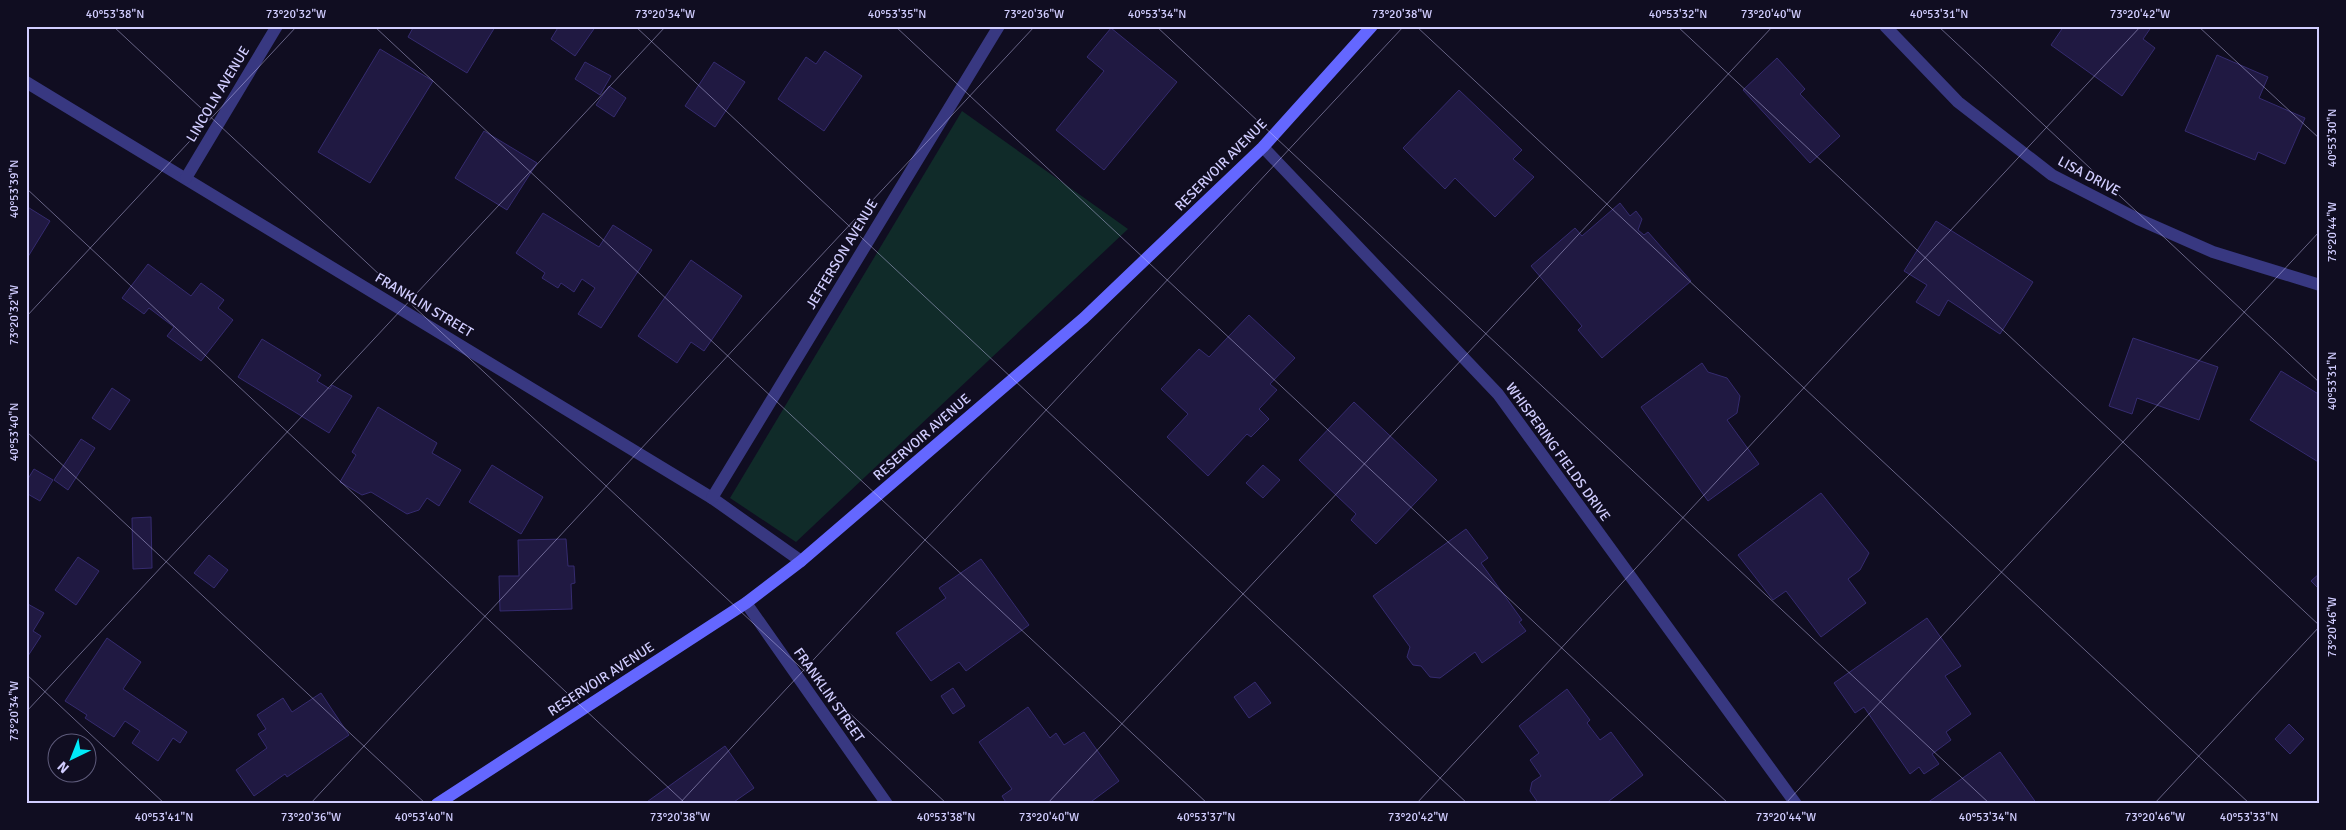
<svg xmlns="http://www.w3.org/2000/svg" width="2346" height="830" viewBox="0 0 2346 830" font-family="Signika,sans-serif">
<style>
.green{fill:#102b29}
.building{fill:#201942;stroke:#352b6f}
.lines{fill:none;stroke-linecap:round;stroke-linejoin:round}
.minor{stroke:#383881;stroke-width:12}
.secondary{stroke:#6467ff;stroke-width:12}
.ticks{fill:none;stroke:#d1cdff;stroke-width:1;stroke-opacity:0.45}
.labels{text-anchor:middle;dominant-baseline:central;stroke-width:4;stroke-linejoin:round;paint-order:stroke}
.street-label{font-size:14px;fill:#d1cdff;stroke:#100d21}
.neatline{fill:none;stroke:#d1cdff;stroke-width:2}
.ticks-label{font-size:12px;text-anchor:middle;fill:#d1cdff}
</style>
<rect width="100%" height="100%" fill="#100d21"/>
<polygon class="green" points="962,111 1128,229 796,542 730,498"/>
<g class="building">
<polygon points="414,26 494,26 495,27 467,73 408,37"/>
<polygon points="559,26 596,26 575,56 551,39"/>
<polygon points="2064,26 2152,26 2143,39 2155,48 2122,96 2051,45"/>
<polygon points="1111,28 1177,82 1104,170 1056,130 1104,71 1087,57"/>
<polygon points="380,49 433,81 370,183 318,152"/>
<polygon points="825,51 862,76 824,131 778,99 806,57 816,64"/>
<polygon points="2217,55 2268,77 2259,98 2305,118 2285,164 2258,152 2255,160 2185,131"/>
<polygon points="1777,58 1805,89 1800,94 1840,136 1810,163 1743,90"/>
<polygon points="585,62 611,76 600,95 575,79"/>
<polygon points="714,62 745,82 715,127 685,106"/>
<polygon points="609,86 626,98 614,117 596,105"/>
<polygon points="1459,90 1522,150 1513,159 1534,177 1495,217 1455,178 1445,189 1403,148"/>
<polygon points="484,131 537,163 507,210 455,178"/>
<polygon points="1620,203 1630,216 1636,211 1642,219 1638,230 1644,235 1648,232 1691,281 1602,358 1578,330 1582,326 1531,266 1575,228 1582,236"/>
<polygon points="26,206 50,221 26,260"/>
<polygon points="543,213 599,247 613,225 652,250 601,328 578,314 595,288 582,279 574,292 561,283 558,288 542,278 545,273 516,253"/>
<polygon points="1936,221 2033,282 2000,334 1948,300 1939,316 1916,302 1927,285 1904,271"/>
<polygon points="691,260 742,296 704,351 691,342 677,363 638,336"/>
<polygon points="148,264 191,296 201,283 224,300 218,308 233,320 201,361 167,336 174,327 149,308 144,314 122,298"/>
<polygon points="1249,315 1295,358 1270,384 1277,390 1259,409 1269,419 1251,437 1247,434 1208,476 1167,437 1188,414 1161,389 1199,349 1209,357"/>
<polygon points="2133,338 2218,367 2199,420 2137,398 2132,414 2109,406"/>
<polygon points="262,339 321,375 317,381 330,389 332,385 352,396 329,433 238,377"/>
<polygon points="1702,363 1708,372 1727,378 1740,396 1737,413 1727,420 1759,464 1708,501 1641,407"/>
<polygon points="2281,371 2320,395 2320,463 2250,420"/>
<polygon points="112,388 130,400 110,430 92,418"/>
<polygon points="1354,402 1437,480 1376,544 1351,520 1356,514 1299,460"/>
<polygon points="378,407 437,443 432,453 461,470 439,506 427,498 419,510 407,514 371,492 362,495 340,482 356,455 352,452"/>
<polygon points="81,439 95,448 68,490 54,480"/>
<polygon points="492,465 543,497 521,534 469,502"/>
<polygon points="1263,465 1280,480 1263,498 1246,483"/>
<polygon points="34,469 53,480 40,501 26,493 26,482"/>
<polygon points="1821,493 1869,553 1860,570 1848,579 1866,603 1821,637 1786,591 1773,600 1738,555"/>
<polygon points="151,517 152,568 133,569 132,518"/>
<polygon points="1466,529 1488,558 1481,563 1522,620 1519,622 1526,631 1482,663 1475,652 1440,678 1430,677 1421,666 1413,665 1407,657 1410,647 1373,596"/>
<polygon points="566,539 568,566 574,566 575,583 571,584 572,609 500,611 499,576 519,576 518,540"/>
<polygon points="209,555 228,570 214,588 194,573"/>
<polygon points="78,557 99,571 76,605 55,590"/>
<polygon points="981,559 1029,625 966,671 959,662 931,681 896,633 946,598 939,588"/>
<polygon points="2320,573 2320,590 2311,581"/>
<polygon points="26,603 44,613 33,631 41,636 26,659"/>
<polygon points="1927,618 1961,666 1945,676 1971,714 1946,732 1951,740 1932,754 1939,764 1924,774 1919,767 1910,774 1864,707 1855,713 1834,683"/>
<polygon points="107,638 141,662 123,689 187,732 180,743 173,738 158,761 132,743 140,731 125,721 114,737 85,718 87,715 65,701"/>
<polygon points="1255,682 1271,703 1249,718 1234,697"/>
<polygon points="953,688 965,706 953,714 941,696"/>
<polygon points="1567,689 1590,720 1587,723 1600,740 1611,732 1643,775 1605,804 1539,804 1530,791 1532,782 1541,776 1530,760 1539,753 1519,726"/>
<polygon points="321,693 349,735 287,777 285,774 254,796 236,770 267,748 258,734 266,729 257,715 283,698 292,712"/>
<polygon points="1028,707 1050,738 1056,733 1064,745 1084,732 1119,781 1088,804 1007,804 1002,796 1012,789 979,742"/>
<polygon points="2289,724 2304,739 2290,754 2275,739"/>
<polygon points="725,746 754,788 731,804 644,804"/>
<polygon points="2000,752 2037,804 1927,804 1927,803"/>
</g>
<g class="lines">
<g class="minor">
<polyline points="1885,26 1958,102 2052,175 2138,219 2213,252 2320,285"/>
<polyline points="26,82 712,498 801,561"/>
<polyline points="1263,147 1498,394 1796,804"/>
<polyline points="186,178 277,26"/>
<polyline points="712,498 999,26"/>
<polyline points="746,603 887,804"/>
</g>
<polyline class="secondary" points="437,804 746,603 801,561 1084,318 1263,147 1372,26"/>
</g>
<path class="ticks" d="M 113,26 L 947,804M 374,26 L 1208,804M 635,26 L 1468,804M 895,26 L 1729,804M 1156,26 L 1990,804M 1416,26 L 2250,804M 1677,26 L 2320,626M 1938,26 L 2320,383M 2198,26 L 2320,139M 26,188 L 686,804M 26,317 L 297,26M 26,431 L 426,804M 26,674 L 165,804M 26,712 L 666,26M 310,804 L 1035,26M 679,804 L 1404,26M 1047,804 L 1773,26M 1416,804 L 2141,26M 1785,804 L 2320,231M 2154,804 L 2320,626"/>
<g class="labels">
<g class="street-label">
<text transform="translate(218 94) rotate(-59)">LINCOLN AVENUE</text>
<text transform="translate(1221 165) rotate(-45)">RESERVOIR AVENUE</text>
<text transform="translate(2089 176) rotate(28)">LISA DRIVE</text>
<text transform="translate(842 254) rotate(-59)">JEFFERSON AVENUE</text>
<text transform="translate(424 305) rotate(31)">FRANKLIN STREET</text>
<text transform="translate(922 437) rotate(-41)">RESERVOIR AVENUE</text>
<text transform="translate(1558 452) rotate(54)">WHISPERING FIELDS DRIVE</text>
<text transform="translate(601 679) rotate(-33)">RESERVOIR AVENUE</text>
<text transform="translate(829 695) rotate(55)">FRANKLIN STREET</text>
</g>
</g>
<rect width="2346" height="830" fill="none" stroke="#100d21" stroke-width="55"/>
<g transform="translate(72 758) rotate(223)"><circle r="24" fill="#100d21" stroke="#5d5a7a"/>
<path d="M0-4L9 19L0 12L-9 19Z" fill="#00eaf8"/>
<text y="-8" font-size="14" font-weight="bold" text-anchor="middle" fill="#d1cdff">N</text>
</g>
<rect x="28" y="28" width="2290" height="774" class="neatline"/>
<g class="ticks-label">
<text x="115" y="18">40°53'38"N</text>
<text x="296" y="18">73°20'32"W</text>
<text x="665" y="18">73°20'34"W</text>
<text x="897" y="18">40°53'35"N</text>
<text x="1034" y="18">73°20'36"W</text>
<text x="1157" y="18">40°53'34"N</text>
<text x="1402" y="18">73°20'38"W</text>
<text x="1678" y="18">40°53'32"N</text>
<text x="1771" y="18">73°20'40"W</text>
<text x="1939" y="18">40°53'31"N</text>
<text x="2140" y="18">73°20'42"W</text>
<text transform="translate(2332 138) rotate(-90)" y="4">40°53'30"N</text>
<text transform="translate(14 189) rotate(-90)" y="4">40°53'39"N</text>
<text transform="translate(2332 232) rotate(-90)" y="4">73°20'44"W</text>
<text transform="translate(14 315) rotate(-90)" y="4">73°20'32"W</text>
<text transform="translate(2332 381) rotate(-90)" y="4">40°53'31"N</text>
<text transform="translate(14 432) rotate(-90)" y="4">40°53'40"N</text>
<text transform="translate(2332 627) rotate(-90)" y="4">73°20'46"W</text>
<text transform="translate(14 711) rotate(-90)" y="4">73°20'34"W</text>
<text x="164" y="821">40°53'41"N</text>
<text x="311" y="821">73°20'36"W</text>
<text x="424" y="821">40°53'40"N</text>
<text x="680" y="821">73°20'38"W</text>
<text x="946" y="821">40°53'38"N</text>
<text x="1049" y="821">73°20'40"W</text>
<text x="1206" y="821">40°53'37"N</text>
<text x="1418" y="821">73°20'42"W</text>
<text x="1786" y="821">73°20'44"W</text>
<text x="1988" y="821">40°53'34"N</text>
<text x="2155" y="821">73°20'46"W</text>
<text x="2249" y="821">40°53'33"N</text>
</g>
</svg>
